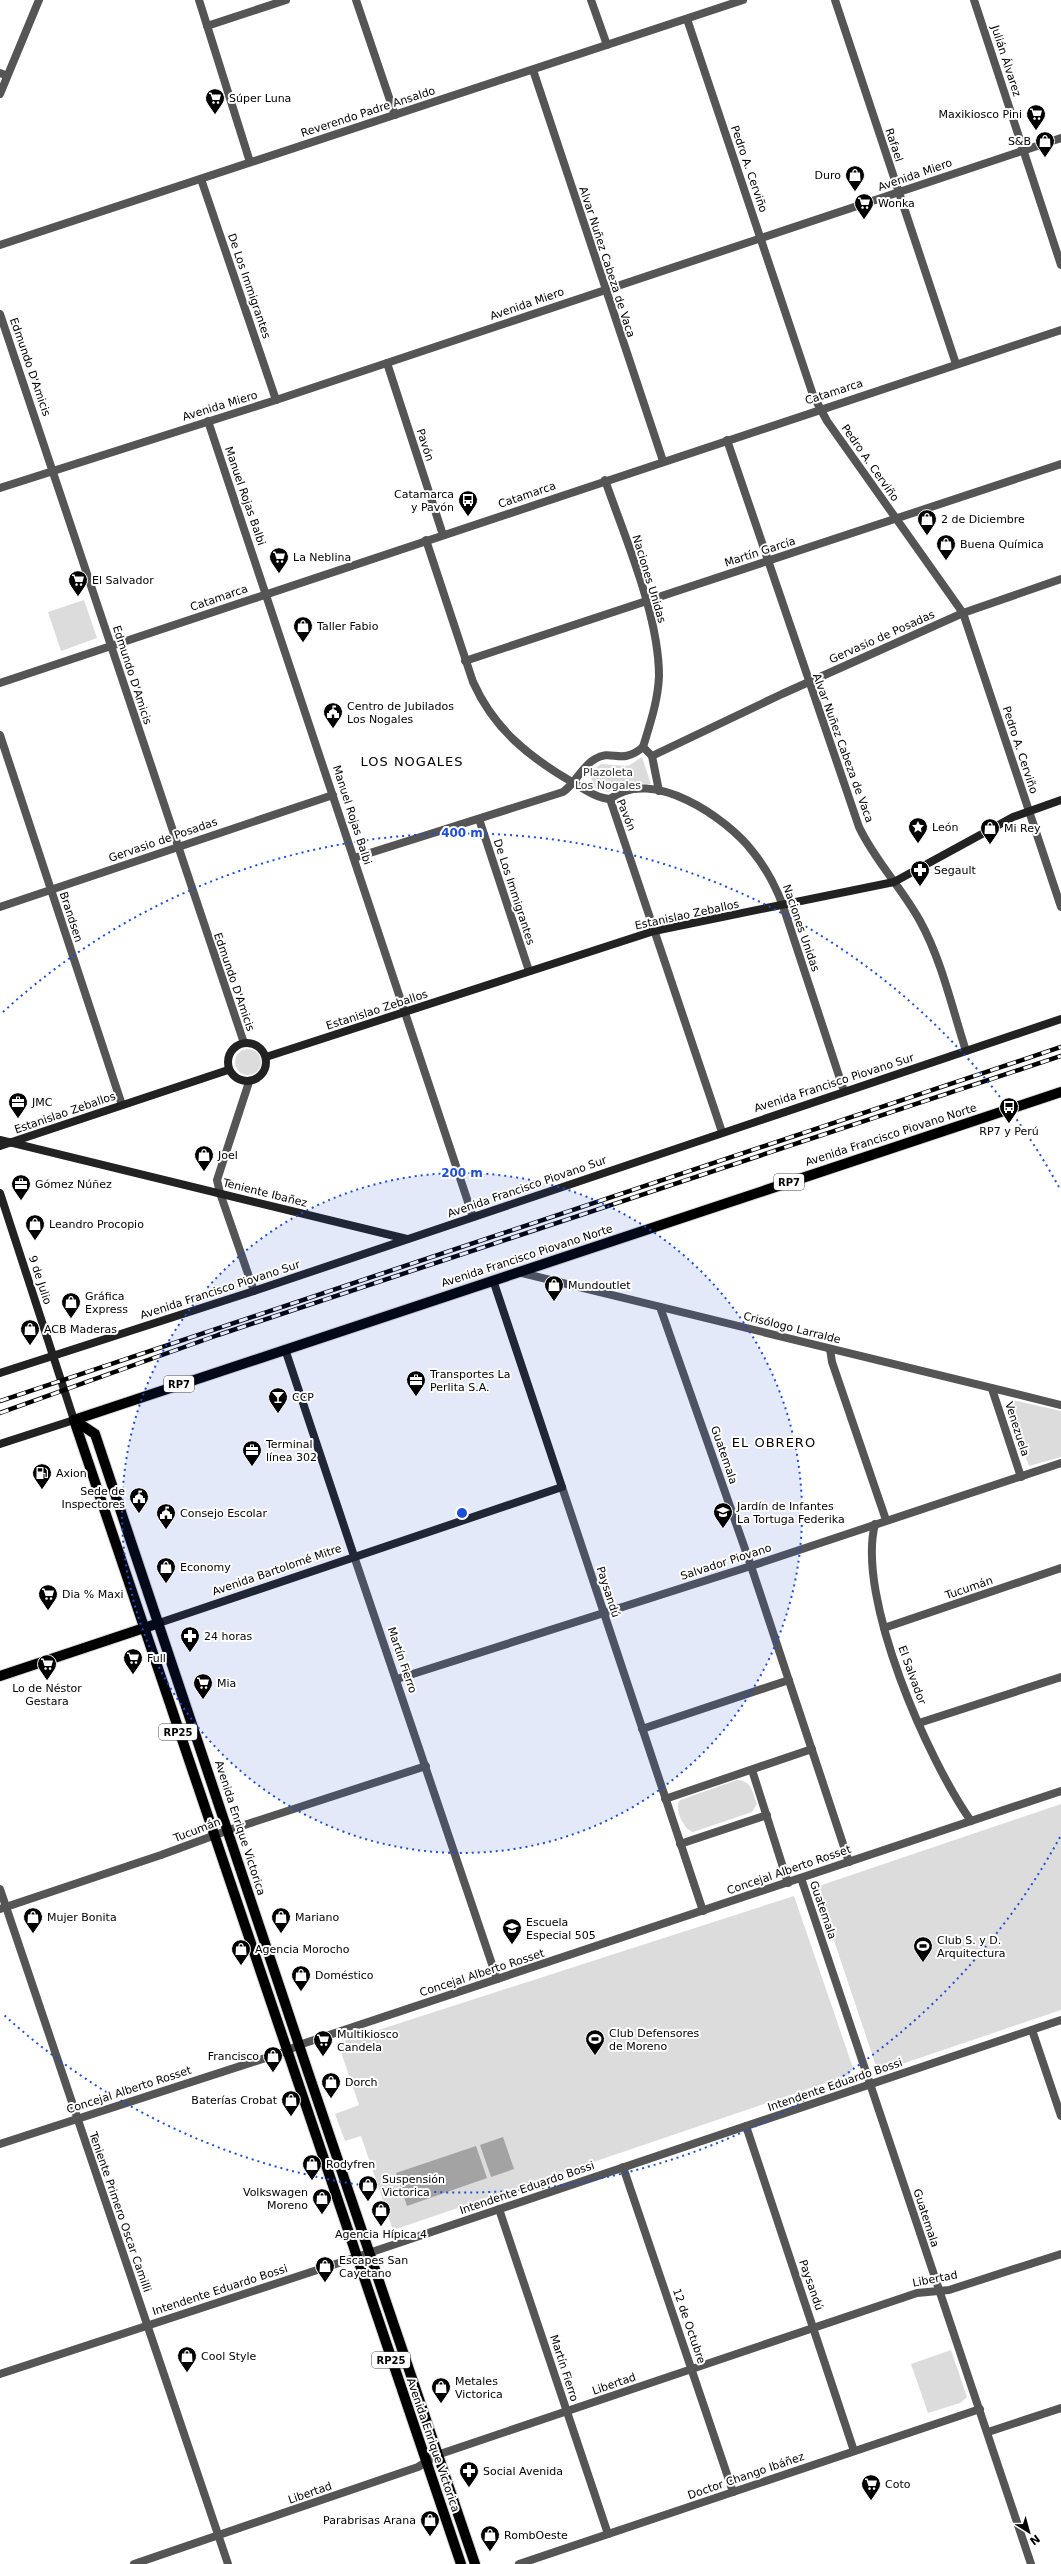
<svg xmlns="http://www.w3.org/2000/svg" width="1061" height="2564" viewBox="0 0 1061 2564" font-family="'DejaVu Sans',sans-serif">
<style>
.green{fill:#dcdcdc}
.water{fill:#a3a3a3}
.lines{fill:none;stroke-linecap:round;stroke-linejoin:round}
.primary-casing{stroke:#dbdbdb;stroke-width:12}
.street{stroke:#555;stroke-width:8}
.secondary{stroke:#222;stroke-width:8}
.primary{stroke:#000;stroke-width:10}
.rail-casing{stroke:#000;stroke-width:4.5}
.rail{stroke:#fff;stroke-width:3;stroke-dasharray:9;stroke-linecap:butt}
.ring{fill:none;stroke:#1d4ed8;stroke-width:2;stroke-dasharray:2 4}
.labels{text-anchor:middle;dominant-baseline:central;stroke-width:4;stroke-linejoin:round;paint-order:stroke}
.shield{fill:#fff;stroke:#4c4c4c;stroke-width:1}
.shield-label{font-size:10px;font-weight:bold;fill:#000}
.street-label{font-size:11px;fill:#000;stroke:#fff}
.poi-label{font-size:11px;fill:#000;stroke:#fff;text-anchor:start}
.park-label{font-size:11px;fill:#333;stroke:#fff}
.quarter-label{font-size:13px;letter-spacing:1px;fill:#000;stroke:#fff}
.centre{fill:#1d4ed8;stroke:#fff;stroke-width:2}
.ring-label{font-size:12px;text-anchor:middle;font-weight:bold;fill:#1d4ed8;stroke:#fff;stroke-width:4;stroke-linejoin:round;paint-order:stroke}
</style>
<rect width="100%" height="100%" fill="#fff"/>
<g class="green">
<polygon points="84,600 97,638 61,651 48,612"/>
<polygon points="642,757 651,784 624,783 609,792 598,790 591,785 593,770 601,764 628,766"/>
<circle cx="248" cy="1062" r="13"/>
<polygon points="1013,1400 1061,1411 1061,1457 1029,1466 1008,1412 1009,1405"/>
<path d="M 737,1780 C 752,1781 752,1791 757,1804 L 752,1812 L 693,1832 C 684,1830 673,1807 680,1800 Z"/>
<polygon points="1061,1804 1061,2010 878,2072 816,1887"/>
<polygon points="794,1896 853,2068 849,2075 393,2230 361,2136 345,2141 335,2114 359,2105 338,2043"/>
<polygon points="951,2350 967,2397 960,2403 928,2413 911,2364"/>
</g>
<g class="water">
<polygon points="503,2137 514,2169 491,2177 480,2145"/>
<polygon points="476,2146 487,2178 407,2206 396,2173"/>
</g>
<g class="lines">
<g class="primary-casing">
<g id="primary">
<polyline points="74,1420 95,1434 308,2072 475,2564"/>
<polyline points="74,1420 461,2564"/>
<polyline points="74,1420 1061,1092"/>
<polyline points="0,1676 159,1623"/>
</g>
</g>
<g class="street">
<polyline points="199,0 250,162"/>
<polyline points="356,0 395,115"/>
<polyline points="591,0 607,45"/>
<polyline points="835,0 956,364"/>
<polyline points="974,0 1061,265"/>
<polyline points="687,19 813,395 827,421 963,613 1061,907"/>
<polyline points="207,26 286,0"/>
<polyline points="533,70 663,461"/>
<polyline points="0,73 7,76"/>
<polyline points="0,94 39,0"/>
<polyline points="201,179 276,400"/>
<polyline points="0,245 743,0"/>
<polyline points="0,314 244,1043"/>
<polyline points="387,363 443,535"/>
<polyline points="208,421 473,1217"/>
<path d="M 727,440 L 859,827 C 875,861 902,888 920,921 C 942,961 952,1008 966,1051"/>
<path d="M 605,480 C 625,538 659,615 659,676 C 658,701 650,724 643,747 L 652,756 L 659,791"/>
<polyline points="0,488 276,400 1061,138"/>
<path d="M 426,540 L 473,682 C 494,729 529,757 572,782 C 584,789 596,798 610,799"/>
<polyline points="465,661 1061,464"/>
<polyline points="0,683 1061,330"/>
<polyline points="0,735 122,1105"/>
<polyline points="652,756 782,694 963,613 1061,579"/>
<path d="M 610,799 C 652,766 727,818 753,852 C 766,868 776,887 783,906 L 844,1091"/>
<polyline points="610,799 722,1132"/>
<polyline points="479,819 529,971"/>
<path d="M 354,858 L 563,792 C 576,783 582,766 595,759 C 612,748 621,766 643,747"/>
<polyline points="0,907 333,795"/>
<polyline points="249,1082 217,1180 220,1193 254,1291"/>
<polyline points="518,1272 1061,1405"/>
<polyline points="660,1307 751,1566 849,1862"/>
<polyline points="830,1349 832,1362 886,1520"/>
<polyline points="992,1389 1021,1477"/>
<polyline points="562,1487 703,1911"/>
<path d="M 875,1524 C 856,1598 928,1760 971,1821"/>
<polyline points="354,1556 497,1979"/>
<polyline points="884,1628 1061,1568"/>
<polyline points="397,1679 751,1566 1061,1463"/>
<polyline points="919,1723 1061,1677"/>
<polyline points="642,1729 789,1680"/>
<polyline points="752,1770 788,1883"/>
<polyline points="665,1799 812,1749"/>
<polyline points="680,1844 767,1815"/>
<polyline points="801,1878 1031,2564"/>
<polyline points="0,1889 228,2564"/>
<polyline points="0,1909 161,1855 229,1830 426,1766"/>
<polyline points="1032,2030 1061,2116"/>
<polyline points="746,2126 854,2451"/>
<polyline points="0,2144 287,2051 299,2045 1061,1791"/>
<polyline points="623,2167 733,2492"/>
<polyline points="499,2209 608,2534"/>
<polyline points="0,2374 357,2257 1061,2020"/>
<polyline points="988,2432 1061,2408"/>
<polyline points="134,2564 418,2467 437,2455 917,2293 949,2290 1061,2254"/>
<polyline points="519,2564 980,2409"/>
</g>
<g class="secondary">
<circle cx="247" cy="1062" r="19"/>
<polyline points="266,1057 654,931 894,882 1013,817 1061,800"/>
<polyline points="0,1140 407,1239"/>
<polyline points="0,1146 228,1070"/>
<polyline points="0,1193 74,1420 0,1444"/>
<polyline points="285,1349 354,1556"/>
<polyline points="0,1373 254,1291 1061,1019"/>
<polyline points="159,1623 562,1487 493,1280"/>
</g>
<use href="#primary" class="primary"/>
<g class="rail-casing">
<g id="rail">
<polyline points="0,1401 1061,1047"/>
<polyline points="0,1413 218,1335 1061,1056"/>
</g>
</g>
<use href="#rail" class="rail"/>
</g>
<circle cx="462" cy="1513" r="340" fill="#1d4ed8" fill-opacity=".12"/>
<g class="ring">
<circle cx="462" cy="1513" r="340"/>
<path d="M1060 1837A680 680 0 0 1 3 2014M3 1012A680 680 0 0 1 1060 1189"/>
</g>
<defs>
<g id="supermarket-pin" transform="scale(1)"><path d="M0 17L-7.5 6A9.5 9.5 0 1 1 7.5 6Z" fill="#000" stroke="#fff"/><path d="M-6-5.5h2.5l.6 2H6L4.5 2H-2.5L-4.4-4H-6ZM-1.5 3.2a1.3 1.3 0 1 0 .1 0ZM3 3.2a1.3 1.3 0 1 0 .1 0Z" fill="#fff"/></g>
<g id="shop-pin" transform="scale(1)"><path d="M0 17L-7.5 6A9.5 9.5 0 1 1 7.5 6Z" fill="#000" stroke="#fff"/><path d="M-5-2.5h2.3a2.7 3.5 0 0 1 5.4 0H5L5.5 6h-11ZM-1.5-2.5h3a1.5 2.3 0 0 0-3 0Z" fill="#fff"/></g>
<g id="bus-pin" transform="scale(1)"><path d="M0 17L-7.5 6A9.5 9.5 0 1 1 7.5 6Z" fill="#000" stroke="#fff"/><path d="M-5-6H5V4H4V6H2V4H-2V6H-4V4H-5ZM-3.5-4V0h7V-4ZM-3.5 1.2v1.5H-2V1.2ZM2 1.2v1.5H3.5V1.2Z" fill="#fff"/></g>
<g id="civic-pin" transform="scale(1)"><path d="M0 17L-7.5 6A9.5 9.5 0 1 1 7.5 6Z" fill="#000" stroke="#fff"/><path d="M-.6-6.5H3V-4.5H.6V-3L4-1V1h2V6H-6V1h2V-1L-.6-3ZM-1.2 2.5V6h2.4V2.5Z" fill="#fff"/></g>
<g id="sight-pin" transform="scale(1)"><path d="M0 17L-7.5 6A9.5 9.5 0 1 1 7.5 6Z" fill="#000" stroke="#fff"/><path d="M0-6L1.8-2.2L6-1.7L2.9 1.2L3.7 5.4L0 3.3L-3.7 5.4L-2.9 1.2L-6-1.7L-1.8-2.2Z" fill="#fff"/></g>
<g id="pharmacy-pin" transform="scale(1)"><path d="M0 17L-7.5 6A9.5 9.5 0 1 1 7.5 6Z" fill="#000" stroke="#fff"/><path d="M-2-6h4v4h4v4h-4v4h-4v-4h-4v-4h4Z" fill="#fff"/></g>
<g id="office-pin" transform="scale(1)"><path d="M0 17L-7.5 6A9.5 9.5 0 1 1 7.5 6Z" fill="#000" stroke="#fff"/><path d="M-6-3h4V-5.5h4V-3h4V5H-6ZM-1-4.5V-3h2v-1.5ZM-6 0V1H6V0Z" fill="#fff"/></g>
<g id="bar-pin" transform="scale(1)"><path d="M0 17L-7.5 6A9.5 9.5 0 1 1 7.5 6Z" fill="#000" stroke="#fff"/><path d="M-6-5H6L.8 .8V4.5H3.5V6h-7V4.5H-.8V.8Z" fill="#fff"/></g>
<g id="fuel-pin" transform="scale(1)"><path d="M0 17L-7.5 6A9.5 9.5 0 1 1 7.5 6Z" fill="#000" stroke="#fff"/><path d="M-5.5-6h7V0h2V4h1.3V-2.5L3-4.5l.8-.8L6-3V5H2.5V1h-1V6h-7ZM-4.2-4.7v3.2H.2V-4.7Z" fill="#fff"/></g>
<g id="school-pin" transform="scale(1)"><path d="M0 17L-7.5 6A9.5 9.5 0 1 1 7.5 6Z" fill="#000" stroke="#fff"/><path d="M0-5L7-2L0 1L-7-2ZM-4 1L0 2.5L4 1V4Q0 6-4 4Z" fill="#fff"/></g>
<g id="stadium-pin" transform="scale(1)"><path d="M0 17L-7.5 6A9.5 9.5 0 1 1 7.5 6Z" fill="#000" stroke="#fff"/><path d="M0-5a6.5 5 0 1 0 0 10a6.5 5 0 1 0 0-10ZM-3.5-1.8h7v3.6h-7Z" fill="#fff"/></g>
</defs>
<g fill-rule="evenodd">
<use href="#supermarket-pin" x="215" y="98"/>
<use href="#supermarket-pin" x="1036" y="114"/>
<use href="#shop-pin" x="1045" y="141"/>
<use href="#shop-pin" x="855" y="175"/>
<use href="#supermarket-pin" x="864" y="203"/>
<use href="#bus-pin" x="468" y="500"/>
<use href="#shop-pin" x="927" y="519"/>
<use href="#shop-pin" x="946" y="544"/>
<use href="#supermarket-pin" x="279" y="557"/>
<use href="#supermarket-pin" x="78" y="580"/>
<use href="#shop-pin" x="303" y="626"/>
<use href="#civic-pin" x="333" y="712"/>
<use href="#sight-pin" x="918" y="827"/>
<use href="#shop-pin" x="990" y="828"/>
<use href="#pharmacy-pin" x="920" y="870"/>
<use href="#office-pin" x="18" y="1102"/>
<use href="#bus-pin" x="1009" y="1107"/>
<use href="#shop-pin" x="204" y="1155"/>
<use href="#office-pin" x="21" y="1184"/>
<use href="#shop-pin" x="35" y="1224"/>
<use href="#shop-pin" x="554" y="1285"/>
<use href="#shop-pin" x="71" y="1302"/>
<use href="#shop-pin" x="30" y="1329"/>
<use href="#office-pin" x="416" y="1380"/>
<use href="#bar-pin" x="278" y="1397"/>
<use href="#office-pin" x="252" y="1450"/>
<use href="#fuel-pin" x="42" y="1473"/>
<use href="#civic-pin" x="139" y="1497"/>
<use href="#school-pin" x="723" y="1512"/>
<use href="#civic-pin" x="166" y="1513"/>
<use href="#shop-pin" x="166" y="1567"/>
<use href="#supermarket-pin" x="48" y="1594"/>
<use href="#pharmacy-pin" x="190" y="1636"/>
<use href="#supermarket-pin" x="133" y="1658"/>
<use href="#supermarket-pin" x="47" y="1664"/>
<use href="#supermarket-pin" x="203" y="1683"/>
<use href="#shop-pin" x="33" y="1917"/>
<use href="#shop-pin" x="281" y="1917"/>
<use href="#school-pin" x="512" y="1928"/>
<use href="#stadium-pin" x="923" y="1946"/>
<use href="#shop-pin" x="241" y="1949"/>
<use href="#shop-pin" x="301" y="1975"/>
<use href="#stadium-pin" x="595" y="2039"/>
<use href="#supermarket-pin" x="323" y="2040"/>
<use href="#shop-pin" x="273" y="2056"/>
<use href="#shop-pin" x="331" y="2082"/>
<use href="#shop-pin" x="291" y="2100"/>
<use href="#shop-pin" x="312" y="2164"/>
<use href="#shop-pin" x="368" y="2185"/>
<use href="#shop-pin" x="322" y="2198"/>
<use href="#shop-pin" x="381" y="2210"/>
<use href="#shop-pin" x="325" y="2266"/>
<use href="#shop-pin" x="187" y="2356"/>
<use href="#shop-pin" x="441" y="2387"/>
<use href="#pharmacy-pin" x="469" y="2471"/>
<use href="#supermarket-pin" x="871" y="2484"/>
<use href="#shop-pin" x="430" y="2520"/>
<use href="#shop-pin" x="490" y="2535"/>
</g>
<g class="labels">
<g class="shield">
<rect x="774" y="1174" width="30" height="16" rx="3"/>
<rect x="164" y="1376" width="30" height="16" rx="3"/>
<rect x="159" y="1724" width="38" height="16" rx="3"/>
<rect x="372" y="2352" width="38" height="16" rx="3"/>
</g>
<g class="shield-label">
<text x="789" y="1182">RP7</text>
<text x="179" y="1384">RP7</text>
<text x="178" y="1732">RP25</text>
<text x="391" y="2360">RP25</text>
</g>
<g class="street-label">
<text transform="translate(1006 61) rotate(72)">Julián Álvarez</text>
<text transform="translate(368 112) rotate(-18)">Reverendo Padre Ansaldo</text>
<text transform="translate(894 145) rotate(72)">Rafael</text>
<text transform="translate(749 169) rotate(71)">Pedro A. Cerviño</text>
<text transform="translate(915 175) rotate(-19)">Avenida Miero</text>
<text transform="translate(607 262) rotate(72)">Alvar Nuñez Cabeza de Vaca</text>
<text transform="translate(249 286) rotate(71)">De Los Immigrantes</text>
<text transform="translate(527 304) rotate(-19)">Avenida Miero</text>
<text transform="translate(30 367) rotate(71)">Edmundo D'Amicis</text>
<text transform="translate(834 392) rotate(-18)">Catamarca</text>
<text transform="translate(220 406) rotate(-17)">Avenida Miero</text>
<text transform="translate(425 445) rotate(72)">Pavón</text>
<text transform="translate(870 463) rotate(55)">Pedro A. Cerviño</text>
<text transform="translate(527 495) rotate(-19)">Catamarca</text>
<text transform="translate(245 496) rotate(71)">Manuel Rojas Balbi</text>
<text transform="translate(760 552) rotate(-18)">Martín García</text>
<text transform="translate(649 579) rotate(73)">Naciones Unidas</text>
<text transform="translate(219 598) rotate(-19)">Catamarca</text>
<text transform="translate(882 637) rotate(-24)">Gervasio de Posadas</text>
<text transform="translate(132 675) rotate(72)">Edmundo D'Amicis</text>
<text transform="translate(843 748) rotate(70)">Alvar Nuñez Cabeza de Vaca</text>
<text transform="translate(1020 750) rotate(72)">Pedro A. Cerviño</text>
<text transform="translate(352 815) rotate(72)">Manuel Rojas Balbi</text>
<text transform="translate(626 815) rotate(68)">Pavón</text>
<text transform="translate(163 840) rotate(-19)">Gervasio de Posadas</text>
<text transform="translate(514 892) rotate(72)">De Los Immigrantes</text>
<text transform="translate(687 915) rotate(-12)">Estanislao Zeballos</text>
<text transform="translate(71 917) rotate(72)">Brandsen</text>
<text transform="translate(801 928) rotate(71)">Naciones Unidas</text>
<text transform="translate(234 982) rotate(71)">Edmundo D'Amicis</text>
<text transform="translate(377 1010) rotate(-18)">Estanislao Zeballos</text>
<text transform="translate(834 1083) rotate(-18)">Avenida Francisco Piovano Sur</text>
<text transform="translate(65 1113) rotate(-19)">Estanislao Zeballos</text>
<text transform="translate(891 1135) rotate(-18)">Avenida Francisco Piovano Norte</text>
<text transform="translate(527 1187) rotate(-19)">Avenida Francisco Piovano Sur</text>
<text transform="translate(265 1193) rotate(14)">Teniente Ibañez</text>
<text transform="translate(527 1256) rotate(-18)">Avenida Francisco Piovano Norte</text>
<text transform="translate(40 1280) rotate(72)">9 de Julio</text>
<text transform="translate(220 1290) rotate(-18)">Avenida Francisco Piovano Sur</text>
<text transform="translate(792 1328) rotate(14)">Crisólogo Larralde</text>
<text transform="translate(1017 1429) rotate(72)">Venezuela</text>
<text transform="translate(724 1455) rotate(71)">Guatemala</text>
<text transform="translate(726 1562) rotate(-18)">Salvador Piovano</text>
<text transform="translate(277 1570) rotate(-19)">Avenida Bartolomé Mitre</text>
<text transform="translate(969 1588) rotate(-19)">Tucumán</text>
<text transform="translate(608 1592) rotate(72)">Paysandú</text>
<text transform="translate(402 1660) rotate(71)">Martín Fierro</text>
<text transform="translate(912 1675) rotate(70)">El Salvador</text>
<text transform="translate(240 1828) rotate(72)">Avenida Enrique Victorica</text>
<text transform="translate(197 1830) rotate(-21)">Tucumán</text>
<text transform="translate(789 1870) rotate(-19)">Concejal Alberto Rosset</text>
<text transform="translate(823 1910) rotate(71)">Guatemala</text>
<text transform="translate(482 1973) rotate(-18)">Concejal Alberto Rosset</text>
<text transform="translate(835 2085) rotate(-19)">Intendente Eduardo Bossi</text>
<text transform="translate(129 2090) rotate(-18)">Concejal Alberto Rosset</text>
<text transform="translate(527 2188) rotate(-19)">Intendente Eduardo Bossi</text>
<text transform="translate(120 2212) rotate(71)">Teniente Primero Oscar Camilli</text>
<text transform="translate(926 2218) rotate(72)">Guatemala</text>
<text transform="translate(935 2279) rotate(-11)">Libertad</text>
<text transform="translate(811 2285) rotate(71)">Paysandú</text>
<text transform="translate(220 2290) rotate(-18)">Intendente Eduardo Bossi</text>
<text transform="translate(689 2326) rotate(71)">12 de Octubre</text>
<text transform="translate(564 2368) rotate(72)">Martín Fierro</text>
<text transform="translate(614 2384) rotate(-19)">Libertad</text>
<text transform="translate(433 2445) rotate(71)">Avenida Enrique Victorica</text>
<text transform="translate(746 2476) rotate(-19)">Doctor Chango Ibáñez</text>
<text transform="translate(310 2493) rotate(-19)">Libertad</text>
</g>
<g class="poi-label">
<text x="229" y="98">Súper Luna</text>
<text x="1022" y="114" text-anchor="end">Maxikiosco Pini</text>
<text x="1031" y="141" text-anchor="end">S&amp;B</text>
<text x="841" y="175" text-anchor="end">Duro</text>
<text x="878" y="203">Wonka</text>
<text x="454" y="494" text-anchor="end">Catamarca<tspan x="454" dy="13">y Pavón</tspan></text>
<text x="941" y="519">2 de Diciembre</text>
<text x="960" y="544">Buena Química</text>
<text x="293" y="557">La Neblina</text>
<text x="92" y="580">El Salvador</text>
<text x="317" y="626">Taller Fabio</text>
<text x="347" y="706">Centro de Jubilados<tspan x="347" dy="13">Los Nogales</tspan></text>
<text x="932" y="827">León</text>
<text x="1004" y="828">Mi Rey</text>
<text x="934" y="870">Segault</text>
<text x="32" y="1102">JMC</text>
<text x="1009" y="1131" text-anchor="middle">RP7 y Perú</text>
<text x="218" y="1155">Joel</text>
<text x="35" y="1184">Gómez Núñez</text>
<text x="49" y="1224">Leandro Procopio</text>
<text x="568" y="1285">Mundoutlet</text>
<text x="85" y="1296">Gráfica<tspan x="85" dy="13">Express</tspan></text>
<text x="44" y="1329">ACB Maderas</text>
<text x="430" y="1374">Transportes La<tspan x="430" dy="13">Perlita S.A.</tspan></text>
<text x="292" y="1397">CCP</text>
<text x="266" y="1444">Terminal<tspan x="266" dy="13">línea 302</tspan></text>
<text x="56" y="1473">Axion</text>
<text x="125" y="1491" text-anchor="end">Sede de<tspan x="125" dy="13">Inspectores</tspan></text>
<text x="737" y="1506">Jardín de Infantes<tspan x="737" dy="13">La Tortuga Federika</tspan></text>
<text x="180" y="1513">Consejo Escolar</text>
<text x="180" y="1567">Economy</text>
<text x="62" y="1594">Dia % Maxi</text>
<text x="204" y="1636">24 horas</text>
<text x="147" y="1658">Full</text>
<text x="217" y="1683">Mia</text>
<text x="47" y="1688" text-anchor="middle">Lo de Néstor<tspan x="47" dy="13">Gestara</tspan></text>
<text x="47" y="1917">Mujer Bonita</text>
<text x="295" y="1917">Mariano</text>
<text x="526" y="1922">Escuela<tspan x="526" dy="13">Especial 505</tspan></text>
<text x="937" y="1940">Club S. y D.<tspan x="937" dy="13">Arquitectura</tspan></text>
<text x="255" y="1949">Agencia Morocho</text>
<text x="315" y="1975">Doméstico</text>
<text x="609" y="2033">Club Defensores<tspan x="609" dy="13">de Moreno</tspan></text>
<text x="337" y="2034">Multikiosco<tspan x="337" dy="13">Candela</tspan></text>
<text x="259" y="2056" text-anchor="end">Francisco</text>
<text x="345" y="2082">Dorch</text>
<text x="277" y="2100" text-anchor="end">Baterías Crobat</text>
<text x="326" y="2164">Rodyfren</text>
<text x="382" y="2179">Suspensión<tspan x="382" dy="13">Victorica</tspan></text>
<text x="308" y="2192" text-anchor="end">Volkswagen<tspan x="308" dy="13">Moreno</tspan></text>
<text x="381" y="2234" text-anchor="middle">Agencia Hípica 4</text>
<text x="339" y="2260">Escapes San<tspan x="339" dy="13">Cayetano</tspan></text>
<text x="201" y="2356">Cool Style</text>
<text x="455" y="2381">Metales<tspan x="455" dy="13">Victorica</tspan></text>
<text x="483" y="2471">Social Avenida</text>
<text x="885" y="2484">Coto</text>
<text x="416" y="2520" text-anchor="end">Parabrisas Arana</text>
<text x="504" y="2535">RombOeste</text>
</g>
<g class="park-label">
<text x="608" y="772">Plazoleta<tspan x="608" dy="13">Los Nogales</tspan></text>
</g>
<g class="quarter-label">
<text x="412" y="761">LOS NOGALES</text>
<text x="774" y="1442">EL OBRERO</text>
</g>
</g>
<circle cx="462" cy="1513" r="6" class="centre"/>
<g class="ring-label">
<text x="462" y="837">400 m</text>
<text x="462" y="1177">200 m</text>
</g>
<g transform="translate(1029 2532) rotate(143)" stroke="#ffffff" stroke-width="3" paint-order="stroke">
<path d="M0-3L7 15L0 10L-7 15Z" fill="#000000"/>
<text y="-6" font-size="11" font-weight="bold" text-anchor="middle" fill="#000000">N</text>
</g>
</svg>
